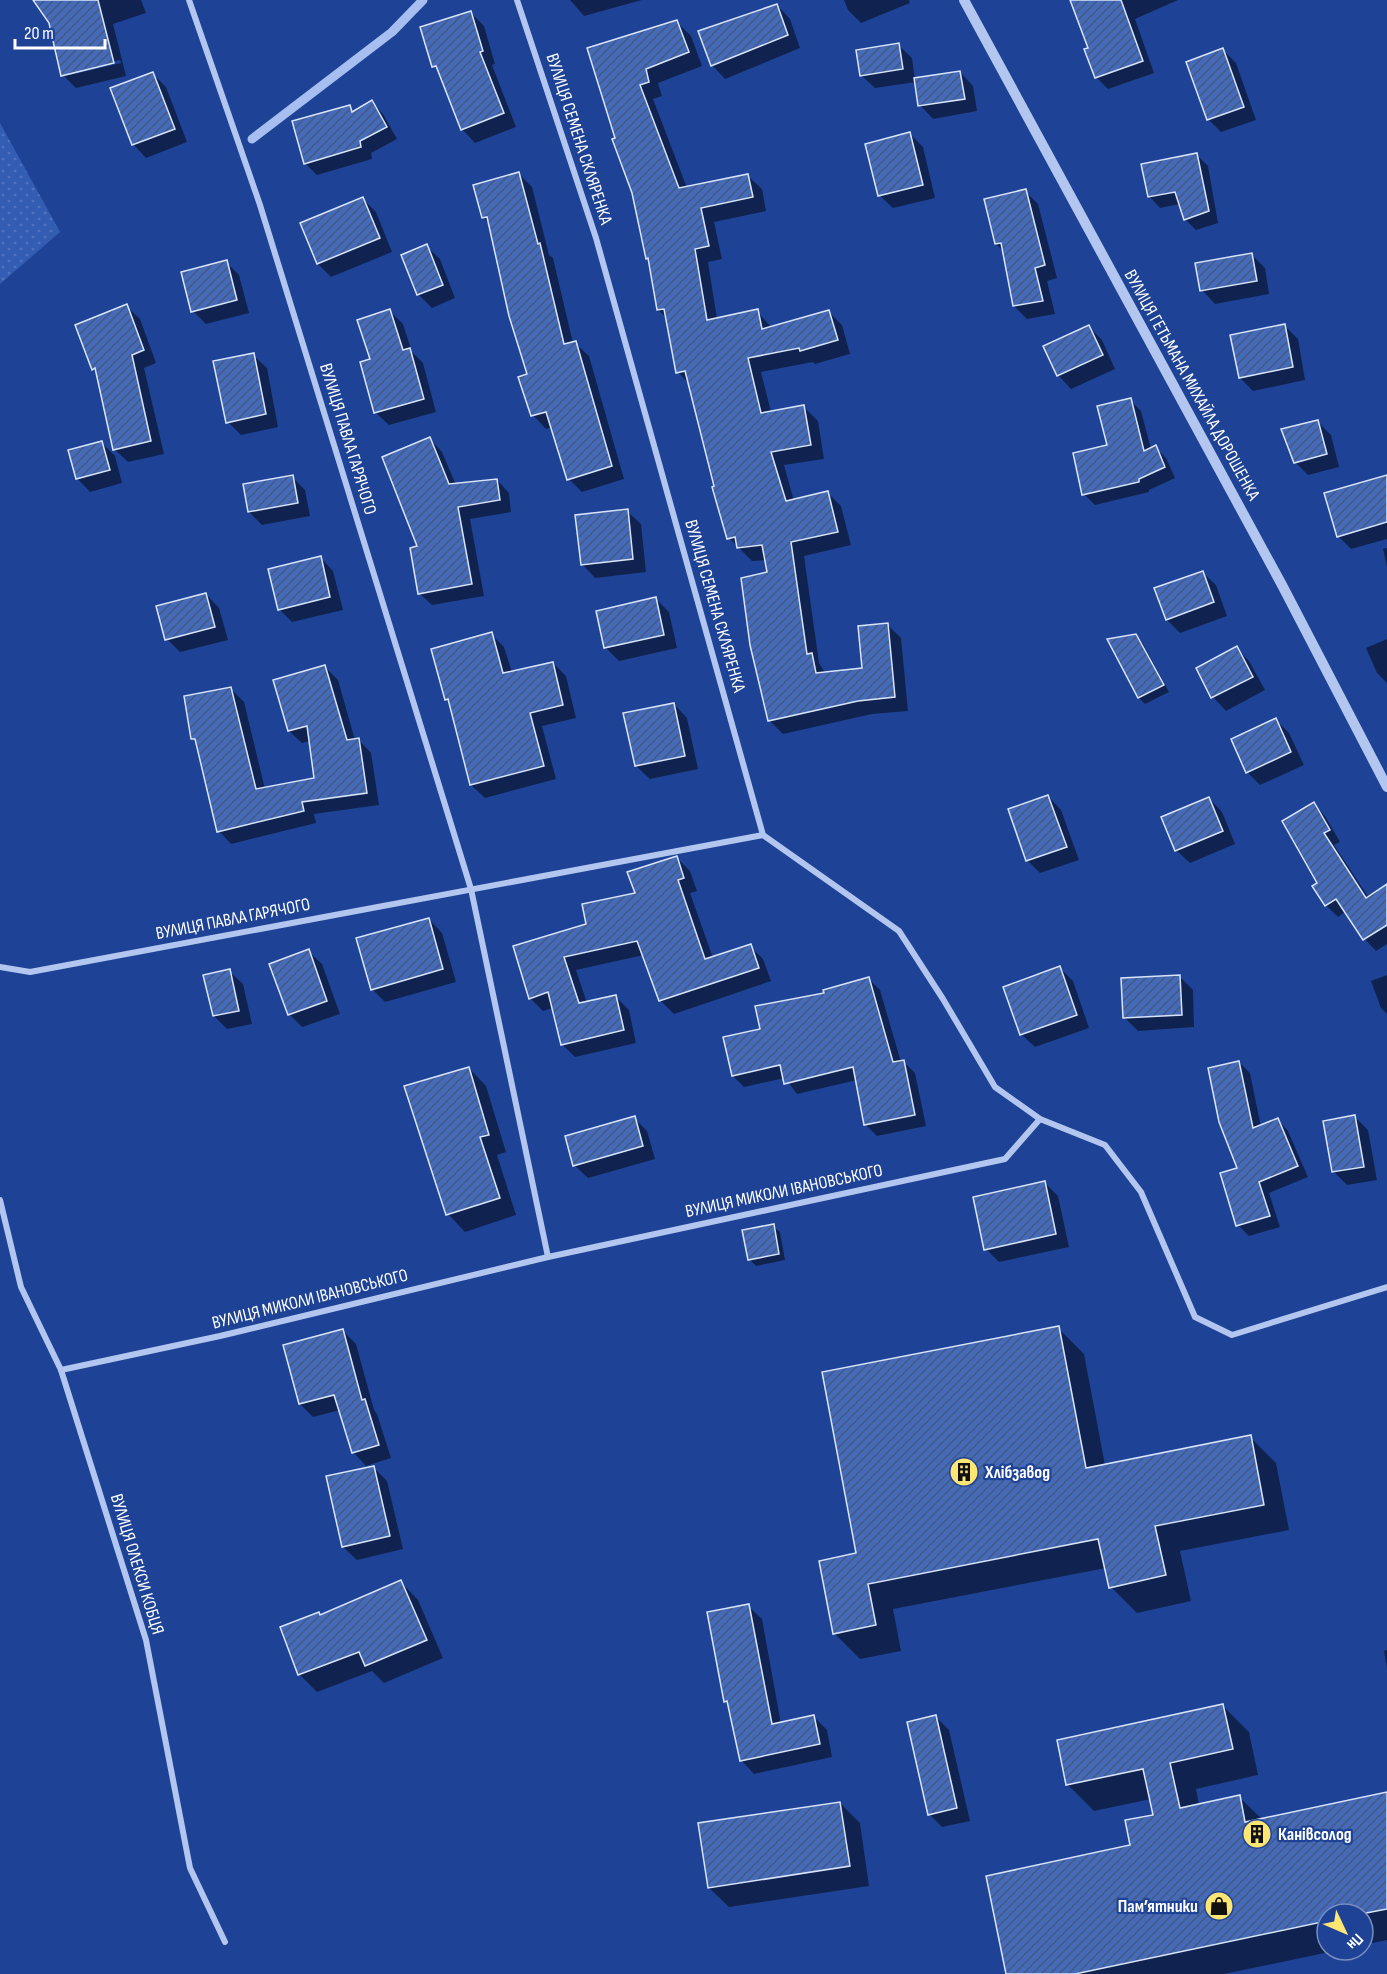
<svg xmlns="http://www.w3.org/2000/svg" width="1387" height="1974" viewBox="0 0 1387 1974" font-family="'Sofia Sans Condensed',sans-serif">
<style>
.grass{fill:url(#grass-dots)}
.shadow{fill:#0007;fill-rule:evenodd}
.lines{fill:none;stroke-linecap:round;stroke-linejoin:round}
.stream{stroke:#a6bff0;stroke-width:9}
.building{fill:url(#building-hatch);stroke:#d8e4fa;stroke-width:1.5}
.minor{stroke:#b2c6ef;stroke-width:6}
.tertiary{stroke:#b2c6ef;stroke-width:10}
.labels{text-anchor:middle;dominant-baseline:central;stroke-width:4.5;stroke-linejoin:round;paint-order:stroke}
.street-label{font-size:18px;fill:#fff;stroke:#1e4396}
.poi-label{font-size:18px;font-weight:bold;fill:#fff;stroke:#1e4396;text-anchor:start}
</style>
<defs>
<pattern id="grass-dots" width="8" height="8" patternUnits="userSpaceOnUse" patternTransform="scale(1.5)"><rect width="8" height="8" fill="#335cb3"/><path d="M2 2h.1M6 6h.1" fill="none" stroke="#5274be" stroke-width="1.8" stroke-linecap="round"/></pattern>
<pattern id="building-hatch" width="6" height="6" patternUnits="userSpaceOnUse" patternTransform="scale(1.5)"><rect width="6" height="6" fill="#436abb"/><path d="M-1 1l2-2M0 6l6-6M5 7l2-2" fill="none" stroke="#485878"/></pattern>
</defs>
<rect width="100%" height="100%" fill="#1e4396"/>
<polygon class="grass" points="0,123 60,232 0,284"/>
<g class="shadow">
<path d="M 34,0 L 141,0 L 146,13 L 113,24 L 126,76 L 76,88 L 63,75 L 50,23 ZM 120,60 L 121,63 L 70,75 L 70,72 Z"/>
<polygon points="570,0 642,0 584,16"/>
<polygon points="844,0 909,0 910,3 861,23 848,10"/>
<polygon points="1071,0 1178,0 1135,19 1154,73 1108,89 1096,77 1089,49"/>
<polygon points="777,5 790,19 800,48 725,79 712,65"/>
<polygon points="471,13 484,26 495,64 492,65 516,127 475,143 462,129 440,72 434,66"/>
<polygon points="677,22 691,36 702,66 658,83 662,96 653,99 687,188 748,176 762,189 766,211 714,222 722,259 708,262 717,319 757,311 772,328 828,311 842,325 850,354 815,364 813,362 761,372 771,412 804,407 818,421 824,459 784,465 794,501 828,493 841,506 851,545 804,556 819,663 826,674 864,669 887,624 901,638 908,711 872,714 783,734 769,720 766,560 752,561 729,538 690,385 678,372 667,318 658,310 650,261 633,192 589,49"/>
<polygon points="898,45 912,58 915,80 960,72 973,86 977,111 933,119 920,105 916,82 875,88 861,75"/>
<polygon points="1223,50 1236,63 1256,120 1221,132 1208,119"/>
<polygon points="153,74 166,87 187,142 146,158 133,144"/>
<polygon points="372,102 383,114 397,139 371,153 372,159 317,175 305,163 349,107 355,112"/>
<polygon points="910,134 923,147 935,198 893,208 879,195"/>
<polygon points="1197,155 1208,166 1218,223 1196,230 1185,219 1180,204 1160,208 1149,196"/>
<polygon points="519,174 532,187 549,255 553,258 573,343 575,343 589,356 624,479 582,492 569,479 552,427 546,429 533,415 529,375 490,224 483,217"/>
<polygon points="1025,191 1038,204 1057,278 1047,281 1055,314 1027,319 1014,306 1004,252 996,244"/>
<polygon points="363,199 376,212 392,252 331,277 318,264 302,224"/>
<polygon points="426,246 440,259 455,298 432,308 418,294 403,255"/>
<polygon points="1251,254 1265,268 1269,294 1215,304 1202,290"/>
<polygon points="226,262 239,275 249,313 206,324 193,311"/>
<polygon points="126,306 140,319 156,363 144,368 164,454 128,462 114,449 98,373 93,369"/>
<polygon points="390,311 403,324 412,352 423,363 436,412 389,425 375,412 372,360"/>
<polygon points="1284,325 1298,339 1305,380 1253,391 1240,378"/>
<polygon points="1089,327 1102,340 1115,369 1071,389 1058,375"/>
<polygon points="253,355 267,368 278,427 241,435 228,422"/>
<polygon points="1130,400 1141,411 1151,449 1155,447 1166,458 1175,478 1149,490 1149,492 1095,505 1084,494"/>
<polygon points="1317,421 1331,435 1339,467 1308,475 1295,462"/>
<polygon points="430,439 442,452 456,485 497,480 509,493 511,512 470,519 484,596 432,605 419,593 420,547"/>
<polygon points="102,443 115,456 122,483 90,492 77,478"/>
<polygon points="292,477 305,490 310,516 262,525 249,512"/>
<polygon points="1387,507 1387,539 1351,549 1338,536"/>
<polygon points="627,511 641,524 646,572 595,578 582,564"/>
<polygon points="1387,548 1387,567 1383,549"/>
<polygon points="320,557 333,571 343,610 292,622 279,609"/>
<polygon points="1202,572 1216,585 1227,616 1180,633 1167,620"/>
<polygon points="206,594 219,608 228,640 180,652 167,639"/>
<polygon points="656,599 669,612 677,648 619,661 606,648 597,612"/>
<polygon points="491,634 504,647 512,672 553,663 566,676 576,718 542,726 556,779 485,798 471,785 451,704 446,699"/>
<polygon points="1136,635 1142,642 1169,692 1145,704 1139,698"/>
<polygon points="1387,639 1387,683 1377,673 1366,648"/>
<polygon points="1236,648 1249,661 1265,690 1226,711 1213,697 1198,669"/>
<polygon points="325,667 338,680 355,740 359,740 371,753 379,805 314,814 316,823 231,844 219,831 198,744 193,738 231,689 244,702 265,789 316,779 310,741 302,743 289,731"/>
<polygon points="674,704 687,718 698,769 650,779 636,766"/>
<polygon points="1276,720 1289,733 1304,765 1260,785 1247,772"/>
<polygon points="1048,796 1061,810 1079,860 1040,873 1027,860"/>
<polygon points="1209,798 1222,812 1235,844 1190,863 1176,850"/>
<polygon points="1314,804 1325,816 1340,842 1334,845 1369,898 1387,889 1387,944 1376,951 1365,939 1346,911 1338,917 1326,905 1319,884"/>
<polygon points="677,858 690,871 697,891 690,893 713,958 750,946 763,959 771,981 674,1014 660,1000 644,955 576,970 587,1003 615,996 629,1010 636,1043 575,1057 562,1044 553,1008 543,1011 530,998 588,925 637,894"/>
<polygon points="429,919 442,933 456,982 385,1002 372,989"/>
<polygon points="308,951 322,964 340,1014 302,1027 289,1014"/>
<polygon points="1060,968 1073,981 1089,1028 1035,1047 1021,1034"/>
<polygon points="229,971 243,984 252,1024 227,1029 214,1016"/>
<polygon points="1387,975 1387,1014 1381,1008 1371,981"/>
<polygon points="1180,977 1193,990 1194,1027 1138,1031 1124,1017"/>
<polygon points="869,979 880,990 901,1062 904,1062 915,1073 926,1126 877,1136 866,1125 857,1080 797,1094 785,1078 744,1087 733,1076 762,1030 826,994"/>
<polygon points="1239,1062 1250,1073 1261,1127 1278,1120 1288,1131 1308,1177 1269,1193 1280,1227 1249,1236 1238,1225"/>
<polygon points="469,1068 486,1086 506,1152 497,1155 516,1215 465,1232 448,1214"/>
<polygon points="1355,1117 1368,1130 1377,1180 1347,1185 1334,1172 1325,1122"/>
<polygon points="634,1118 647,1131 655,1159 588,1178 574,1165"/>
<polygon points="1045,1183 1058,1196 1069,1247 999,1262 986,1249"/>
<polygon points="773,1226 780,1232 785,1260 756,1266 749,1259"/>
<polygon points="1058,1328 1084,1354 1105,1465 1250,1437 1276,1463 1289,1530 1180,1551 1191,1601 1137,1613 1111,1587 1106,1568 893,1609 901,1651 860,1659 834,1633 858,1554"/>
<polygon points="343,1331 356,1344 374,1410 377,1414 391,1458 366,1466 353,1452 340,1410 313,1417 300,1404"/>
<polygon points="373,1467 387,1481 403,1549 357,1560 343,1547 328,1478"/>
<polygon points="401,1582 418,1600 443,1658 384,1683 372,1671 317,1692 299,1674 321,1617"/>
<polygon points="748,1606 762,1619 781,1724 814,1717 827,1730 832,1757 754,1774 741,1760 730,1706 725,1701"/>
<polygon points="1387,1650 1387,1668 1384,1651"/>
<polygon points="1223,1706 1249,1732 1258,1775 1196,1789 1199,1805 1239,1797 1263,1820 1387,1794 1387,1940 1363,1945 1363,1914 1327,1914 1327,1950 1339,1950 1224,1974 1008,1974 1132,1846 1155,1816 1151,1799 1094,1811 1067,1784"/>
<polygon points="936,1717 949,1730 970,1821 942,1827 929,1814"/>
<polygon points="840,1803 860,1823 869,1886 729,1907 709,1888"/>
</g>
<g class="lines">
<polyline class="stream" points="252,139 392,32 423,0"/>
</g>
<g class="building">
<polygon points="33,0 98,0 114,63 61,76 49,23"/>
<polygon points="1070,0 1121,0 1143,61 1095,78 1084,49 1088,48"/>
<polygon points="777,4 788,35 711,66 698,31"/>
<polygon points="471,11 483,51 480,52 504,113 461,130 436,66 432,67 420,27"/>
<polygon points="677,20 689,52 646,69 649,82 640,85 679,188 748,174 753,197 701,208 709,246 695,249 707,320 758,309 762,329 829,310 838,340 800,351 799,348 748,358 761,413 804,405 811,445 771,452 786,501 828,491 838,532 791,542 807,654 812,653 816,673 862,668 858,626 888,623 895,697 858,701 768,721 750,645 741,578 767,572 762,545 737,548 735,537 727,539 712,487 714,486 685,371 676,373 664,309 657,310 648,258 646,259 632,193 612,139 615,138 587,48"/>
<polygon points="899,43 903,69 860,76 856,50"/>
<polygon points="1223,48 1244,107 1207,120 1186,62"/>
<polygon points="960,71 965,99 918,106 914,78"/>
<polygon points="153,72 175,129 132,145 110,88"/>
<polygon points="372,100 387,127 360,141 361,147 304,164 292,121 350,105 352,112"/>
<polygon points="910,132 923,185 878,196 865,144"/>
<polygon points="1197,153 1209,211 1184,220 1175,192 1148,197 1141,164"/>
<polygon points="519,172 538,244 540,243 564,344 576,341 612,466 567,480 546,412 531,416 518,377 527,374 509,316 487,217 482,218 473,185"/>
<polygon points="1026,189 1045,265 1035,268 1043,301 1013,306 1001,243 995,244 984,199"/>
<polygon points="363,197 380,238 317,264 300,223"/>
<polygon points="427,244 443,285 417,295 401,255"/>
<polygon points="1252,253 1257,281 1200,291 1195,263"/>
<polygon points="227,260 237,300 191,312 181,272"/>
<polygon points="127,304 144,350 132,355 151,441 113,450 95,368 92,370 75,325"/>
<polygon points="390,309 403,350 410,348 424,399 374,413 360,362 370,359 357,320"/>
<polygon points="1285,324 1293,367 1239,378 1230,335"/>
<polygon points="1089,325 1103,355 1057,376 1043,346"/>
<polygon points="254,353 266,414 226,423 213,361"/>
<polygon points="1131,398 1144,451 1156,445 1165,467 1139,479 1139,482 1082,495 1073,453 1107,445 1097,406"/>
<polygon points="1318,420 1327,454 1294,463 1281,429"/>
<polygon points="430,437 449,484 497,479 500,500 458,507 472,584 418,594 410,548 417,546 382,457"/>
<polygon points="102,441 110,470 76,479 68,450"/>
<polygon points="293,475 298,503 248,512 243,484"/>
<polygon points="1387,475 1387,522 1337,537 1324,493"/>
<polygon points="628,509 633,559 581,565 575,515"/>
<polygon points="321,556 330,597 278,610 268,569"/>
<polygon points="1203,571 1214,602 1166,620 1154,588"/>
<polygon points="206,593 215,627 165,640 156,606"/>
<polygon points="656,597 664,635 604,648 596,611"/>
<polygon points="492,632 503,673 553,662 563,705 530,713 544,766 470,785 448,699 445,700 431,649"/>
<polygon points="1136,634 1164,685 1138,698 1107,639"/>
<polygon points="1237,646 1253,677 1211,698 1196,668"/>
<polygon points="325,665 347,740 359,738 367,793 302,802 304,811 217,832 195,739 191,739 184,696 231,687 256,789 314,778 307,726 288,731 273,680"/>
<polygon points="674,703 685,756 635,766 623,713"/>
<polygon points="1276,718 1291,752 1246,773 1231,739"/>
<polygon points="1048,795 1067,847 1026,861 1008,809"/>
<polygon points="1209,797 1223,831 1175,851 1161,817"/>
<polygon points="1314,802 1330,830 1324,833 1366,898 1387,884 1387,925 1363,940 1336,899 1325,906 1312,886 1317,883 1282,821"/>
<polygon points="677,856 684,878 678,880 705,959 751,944 759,968 659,1001 637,941 564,957 579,1003 616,995 624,1030 561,1045 548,992 529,999 513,946 586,924 582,904 635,893 627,872"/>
<polygon points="429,918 443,969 371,990 356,938"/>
<polygon points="309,949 327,1001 288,1015 269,964"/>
<polygon points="1060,966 1077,1015 1020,1035 1003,987"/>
<polygon points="230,969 239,1011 213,1016 203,975"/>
<polygon points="1180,975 1182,1015 1123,1018 1121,978"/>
<polygon points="869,977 893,1062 904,1060 915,1115 864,1125 853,1067 784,1084 780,1065 732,1076 723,1037 760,1029 755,1006 824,993 823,990"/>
<polygon points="1239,1061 1253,1128 1278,1118 1298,1166 1259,1182 1270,1216 1236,1226 1220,1173 1237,1168 1219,1122 1208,1068"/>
<polygon points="469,1067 489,1135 480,1137 500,1198 446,1215 404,1086"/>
<polygon points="1355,1115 1364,1167 1332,1172 1323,1121"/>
<polygon points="635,1116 643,1146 573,1166 565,1136"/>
<polygon points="1045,1181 1056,1234 984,1250 973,1197"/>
<polygon points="774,1224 779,1254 748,1260 742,1230"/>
<polygon points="1059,1326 1086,1468 1251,1435 1264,1505 1155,1526 1166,1575 1109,1588 1098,1539 868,1584 876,1625 833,1634 819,1561 856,1553 822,1372"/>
<polygon points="343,1329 362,1400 365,1399 379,1445 352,1453 334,1395 299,1404 283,1345"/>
<polygon points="374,1466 390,1536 342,1547 326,1476"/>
<polygon points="401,1580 427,1640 365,1666 359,1652 298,1675 280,1627 319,1612 320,1615"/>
<polygon points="749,1604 772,1724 814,1715 820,1744 740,1761 727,1701 724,1702 707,1612"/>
<polygon points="1223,1704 1233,1749 1170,1763 1180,1808 1240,1795 1245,1822 1387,1792 1387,1909 1361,1914 1327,1914 1327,1921 1075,1974 1006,1974 986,1876 1130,1845 1125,1820 1153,1815 1143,1769 1066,1785 1057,1740"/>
<polygon points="936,1715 957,1808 928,1815 907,1722"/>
<polygon points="840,1802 850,1866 708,1888 698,1823"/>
</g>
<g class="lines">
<g class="minor">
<polyline points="189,0 260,205 471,889 548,1257"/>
<polyline points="517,0 596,238 763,835 899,931 943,999 995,1087 1040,1119 1105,1145 1141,1192 1195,1317 1232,1335 1387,1287"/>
<polyline points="0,967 30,972 763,835"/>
<polyline points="0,1200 21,1287 61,1370 146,1640 190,1868 225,1942"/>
<polyline points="61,1370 220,1336 548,1257 1005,1159 1040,1119"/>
</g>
<polyline class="tertiary" points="964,0 1282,585 1387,787"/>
</g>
<defs>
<g id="building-disc" transform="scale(1.5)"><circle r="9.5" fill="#fde672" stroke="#1e4396"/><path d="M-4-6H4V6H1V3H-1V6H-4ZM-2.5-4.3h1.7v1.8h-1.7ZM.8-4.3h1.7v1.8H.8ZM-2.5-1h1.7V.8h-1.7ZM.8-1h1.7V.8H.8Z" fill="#111"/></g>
<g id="shop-disc" transform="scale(1.5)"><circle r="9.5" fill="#fde672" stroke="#1e4396"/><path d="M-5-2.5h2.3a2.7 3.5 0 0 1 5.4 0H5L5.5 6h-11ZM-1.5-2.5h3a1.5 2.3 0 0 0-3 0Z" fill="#111"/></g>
</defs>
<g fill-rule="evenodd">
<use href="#building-disc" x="964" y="1472"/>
<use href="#building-disc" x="1257" y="1834"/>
<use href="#shop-disc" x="1219" y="1906"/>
</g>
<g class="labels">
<g class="street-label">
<text transform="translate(579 139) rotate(72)">ВУЛИЦЯ СЕМЕНА СКЛЯРЕНКА</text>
<text transform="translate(1192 385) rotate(61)">ВУЛИЦЯ ГЕТЬМАНА МИХАЙЛА ДОРОШЕНКА</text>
<text transform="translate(348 439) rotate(73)">ВУЛИЦЯ ПАВЛА ГАРЯЧОГО</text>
<text transform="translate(715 606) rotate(74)">ВУЛИЦЯ СЕМЕНА СКЛЯРЕНКА</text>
<text transform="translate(233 919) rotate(-11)">ВУЛИЦЯ ПАВЛА ГАРЯЧОГО</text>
<text transform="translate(784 1191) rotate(-12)">ВУЛИЦЯ МИКОЛИ ІВАНОВСЬКОГО</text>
<text transform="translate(310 1299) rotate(-14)">ВУЛИЦЯ МИКОЛИ ІВАНОВСЬКОГО</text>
<text transform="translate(137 1564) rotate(73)">ВУЛИЦЯ ОЛЕКСИ КОБЦЯ</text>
</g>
<g class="poi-label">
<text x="985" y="1472">Хлібзавод</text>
<text x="1278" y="1834">Канівсолод</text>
<text x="1198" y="1906" text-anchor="end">Пам’ятники</text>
</g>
</g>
<g transform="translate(1345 1932) rotate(134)"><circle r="28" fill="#1e4396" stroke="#788ec0" stroke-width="1.5"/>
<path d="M0-4.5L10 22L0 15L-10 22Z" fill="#fde672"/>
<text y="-9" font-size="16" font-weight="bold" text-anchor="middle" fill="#ffffff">Пн</text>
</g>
<path d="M15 39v9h90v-9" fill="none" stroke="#ffffff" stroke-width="3"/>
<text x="24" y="39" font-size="18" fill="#ffffff" stroke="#1e4396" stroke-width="4.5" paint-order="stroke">20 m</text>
</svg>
